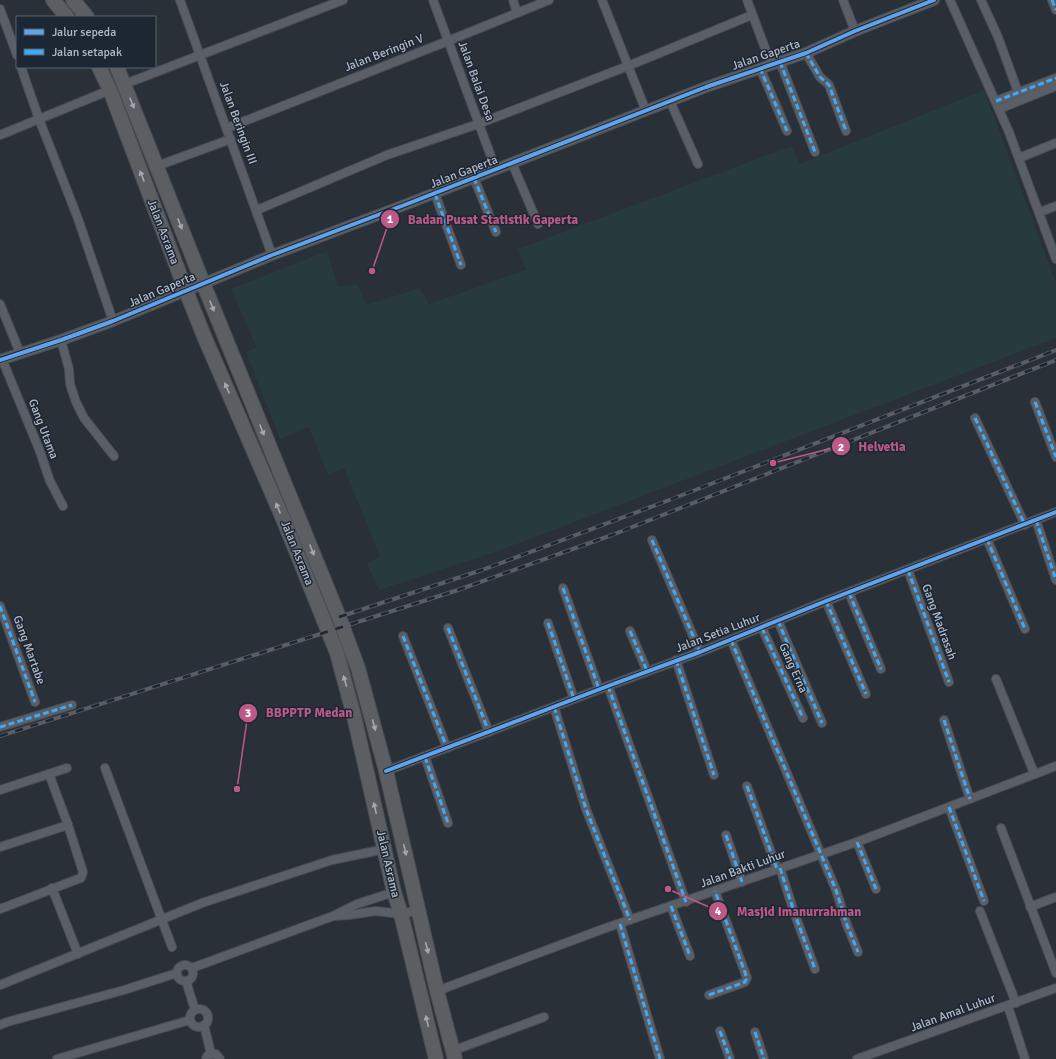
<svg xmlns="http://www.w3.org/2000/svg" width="1056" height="1059" viewBox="0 0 1056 1059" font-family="Signika,sans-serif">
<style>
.green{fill:#273a3e}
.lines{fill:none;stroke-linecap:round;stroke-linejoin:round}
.minor-casing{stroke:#484c53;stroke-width:10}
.tertiary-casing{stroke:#484c53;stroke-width:12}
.trunk-casing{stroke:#474c53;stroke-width:16}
.minor{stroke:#5a5e66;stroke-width:8}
.tertiary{stroke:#5a5e66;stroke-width:10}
.trunk{stroke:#5b5f64;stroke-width:14}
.rail-casing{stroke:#595d64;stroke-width:4}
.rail{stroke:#1d2633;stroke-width:2.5;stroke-dasharray:8;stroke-linecap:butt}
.quiet{stroke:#3fa9f5;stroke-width:3;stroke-dasharray:6 3;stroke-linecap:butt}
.cycleway-casing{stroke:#1d2633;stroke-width:6}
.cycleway{stroke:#60a3ed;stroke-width:4}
.oneway{fill:#a2a9b5}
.labels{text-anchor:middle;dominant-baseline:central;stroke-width:3;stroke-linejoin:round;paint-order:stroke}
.street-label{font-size:12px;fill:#b4bcc9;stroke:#1d2633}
.leader{fill:none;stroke:#bc5a87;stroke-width:1.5}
.callout-dot{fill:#bc5a87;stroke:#1d2633;stroke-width:1.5}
.mark-label{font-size:12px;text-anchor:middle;font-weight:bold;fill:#fff}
.callout-label{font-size:13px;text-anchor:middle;font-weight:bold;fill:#bc5a87;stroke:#1d2633;stroke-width:3;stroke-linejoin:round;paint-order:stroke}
</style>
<rect width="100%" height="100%" fill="#2a3038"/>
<polygon class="green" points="984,90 1056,283 1056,338 501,550 379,590 367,564 380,556 344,468 328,475 309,427 280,439 246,352 257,348 231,289 327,251 338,287 358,284 366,305 420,288 429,304 526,270 518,249 791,146 800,164"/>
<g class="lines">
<g class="minor-casing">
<g id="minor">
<polyline points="180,0 272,255"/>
<polyline points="433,0 496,170"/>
<polyline points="513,0 517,13"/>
<polyline points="602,0 646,111"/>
<polyline points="747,0 771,64"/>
<polyline points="843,0 855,31"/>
<polyline points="950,0 1009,132 1056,259"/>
<polyline points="981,0 998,37 1018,92"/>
<polyline points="1052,0 1056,10"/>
<polyline points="0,9 17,55"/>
<polyline points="806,53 820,77 829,85 846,131"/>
<polyline points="780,62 815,152"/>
<polyline points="21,67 39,119 77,216 113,321"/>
<polyline points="760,68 787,131"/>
<polyline points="125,84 343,0"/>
<polyline points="670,101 698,164"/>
<polyline points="996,101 1056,78"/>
<polyline points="999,109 1056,86"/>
<polyline points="227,128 448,41 549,0"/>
<polyline points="0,135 110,90"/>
<polyline points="1019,158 1056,143"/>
<polyline points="512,163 538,224"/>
<polyline points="157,166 231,139"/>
<polyline points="474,178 496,232"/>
<polyline points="435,194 461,265"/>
<polyline points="257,210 387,155 478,124 633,64 752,15"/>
<polyline points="1040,212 1056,206"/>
<polyline points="0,304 20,353"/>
<polyline points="61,340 69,369 70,384 76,402 84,418 114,456"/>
<polyline points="2,359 39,449 50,481 63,506"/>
<polyline points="1035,402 1056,457"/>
<polyline points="975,418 1025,525"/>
<polyline points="1036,520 1056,580"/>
<polyline points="987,539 1025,629"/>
<polyline points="652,540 700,652"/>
<polyline points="908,570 949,682"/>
<polyline points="563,588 599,689"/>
<polyline points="849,593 881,669"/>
<polyline points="826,601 866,694"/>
<polyline points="0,606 35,702"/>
<polyline points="778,621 822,723"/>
<polyline points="548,623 574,699"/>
<polyline points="448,628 489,732"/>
<polyline points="762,628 803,718"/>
<polyline points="630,631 647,671"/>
<polyline points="403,636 447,748"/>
<polyline points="731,640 836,890 847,925 858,952"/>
<polyline points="676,660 714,775"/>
<polyline points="996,679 1034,773"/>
<polyline points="608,686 686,902"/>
<polyline points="554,707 586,809 630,920"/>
<polyline points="944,720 970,799"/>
<polyline points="0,727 72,705"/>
<polyline points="425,757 448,823"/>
<polyline points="105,768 172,947"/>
<polyline points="386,771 608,686 700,652 826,601 1056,512"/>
<polyline points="747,786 777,869"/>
<polyline points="0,790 67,768"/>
<polyline points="949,807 984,901"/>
<polyline points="1001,828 1056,973"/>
<polyline points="726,835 742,882"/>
<polyline points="857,842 876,889"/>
<polyline points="0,847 68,825"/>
<polyline points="780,868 794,912 815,969"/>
<polyline points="52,888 78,954"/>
<polyline points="671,906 690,956"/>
<polyline points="1030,907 1056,897"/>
<polyline points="0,909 78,879 81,878 83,872 68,825 49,774"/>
<polyline points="980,911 1016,1003"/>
<polyline points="334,916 349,915 376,911 401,914 419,910"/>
<polyline points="620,924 660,1059"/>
<circle cx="185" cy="973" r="8"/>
<polyline points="192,968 333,916 357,904 394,892"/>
<polyline points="186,981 195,1010"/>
<polyline points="0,985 202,903 332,860 385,849"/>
<polyline points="437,991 603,929 857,842 1056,766"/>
<polyline points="709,995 745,982 747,978 715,891"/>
<polyline points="1008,1006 1025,1059"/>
<circle cx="199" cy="1018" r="9"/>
<polyline points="0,1025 7,1022 124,990 177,973"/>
<polyline points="204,1025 211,1054"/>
<polyline points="720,1031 730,1059"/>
<polyline points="755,1032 764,1059"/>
<polyline points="452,1051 544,1017"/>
<polyline points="57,1059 190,1020"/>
<path d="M 206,1059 C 207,1054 211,1054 216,1054 L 220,1059"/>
<polyline points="857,1059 1056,988"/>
</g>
</g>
<g class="tertiary-casing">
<polyline id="tertiary" points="0,360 61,340 113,321 272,255 407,204 706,87 806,53 855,31 934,0"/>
</g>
<g class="trunk-casing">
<g id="trunk">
<polyline points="53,0 67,17"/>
<polyline points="73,0 87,17"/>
<polyline points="99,67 110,90 186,291 204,336 284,521 337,653 354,716 394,892 401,914 436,1059"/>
<polyline points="117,67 203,283 339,617 358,668 386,771 437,991 455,1059"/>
</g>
</g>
<use href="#minor" class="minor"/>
<use href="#tertiary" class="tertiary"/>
<use href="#trunk" class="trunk"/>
<g class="rail-casing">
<g id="rail">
<polyline points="339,617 482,570 672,499 1056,350"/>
<polyline points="0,736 458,590 612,535 1056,360"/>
</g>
</g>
<use href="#rail" class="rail"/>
<g class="quiet">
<polyline points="1052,0 1056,10"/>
<polyline points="806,53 820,77 829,85 846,131"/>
<polyline points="780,62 815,152"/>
<polyline points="760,68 787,131"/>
<polyline points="996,101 1056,78"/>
<polyline points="474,178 496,232"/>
<polyline points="435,194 461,265"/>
<polyline points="1035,402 1056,457"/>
<polyline points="975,418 1025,525"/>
<polyline points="1036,520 1056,580"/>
<polyline points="987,539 1025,629"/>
<polyline points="652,540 700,652"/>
<polyline points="908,570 949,682"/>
<polyline points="563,588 599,689"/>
<polyline points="849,593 881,669"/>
<polyline points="826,601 866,694"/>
<polyline points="0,606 35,702"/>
<polyline points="778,621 822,723"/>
<polyline points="548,623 574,699"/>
<polyline points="448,628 489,732"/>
<polyline points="762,628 803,718"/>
<polyline points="630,631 647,671"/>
<polyline points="403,636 447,748"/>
<polyline points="731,640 836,890 847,925 858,952"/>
<polyline points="676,660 714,775"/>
<polyline points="608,686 686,902"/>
<polyline points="554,707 586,809 630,920"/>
<polyline points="944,720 970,799"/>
<polyline points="0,727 72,705"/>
<polyline points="425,757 448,823"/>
<polyline points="747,786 777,869"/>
<polyline points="949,807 984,901"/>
<polyline points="726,835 742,882"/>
<polyline points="857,842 876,889"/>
<polyline points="780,868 794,912 815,969"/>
<polyline points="671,906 690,956"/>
<polyline points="620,924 660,1059"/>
<polyline points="709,995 745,982 747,978 715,891"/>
<polyline points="720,1031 730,1059"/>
<polyline points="755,1032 764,1059"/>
</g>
<g class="cycleway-casing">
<g id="cycleway">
<polyline points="0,360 61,340 113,321 272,255 407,204 706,87 806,53 855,31 934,0"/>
<polyline points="386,771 608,686 700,652 826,601 1056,512"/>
</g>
</g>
<use href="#cycleway" class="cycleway"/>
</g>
<defs><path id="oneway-solid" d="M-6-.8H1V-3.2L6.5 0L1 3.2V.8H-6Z"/></defs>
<g class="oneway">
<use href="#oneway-solid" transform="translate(132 103) rotate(68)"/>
<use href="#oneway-solid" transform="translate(142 176) rotate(-111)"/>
<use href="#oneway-solid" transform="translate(180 224) rotate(69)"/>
<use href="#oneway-solid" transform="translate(212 306) rotate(68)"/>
<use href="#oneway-solid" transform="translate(227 388) rotate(-114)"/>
<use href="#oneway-solid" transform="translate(262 430) rotate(68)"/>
<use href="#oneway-solid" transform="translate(278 508) rotate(-114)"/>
<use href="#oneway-solid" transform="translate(312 550) rotate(68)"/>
<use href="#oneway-solid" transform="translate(345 681) rotate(-106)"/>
<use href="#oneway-solid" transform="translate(374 725) rotate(75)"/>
<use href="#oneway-solid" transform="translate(375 808) rotate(-103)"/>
<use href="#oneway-solid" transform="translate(405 850) rotate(77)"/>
<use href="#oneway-solid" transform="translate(427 948) rotate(77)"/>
<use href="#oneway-solid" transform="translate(427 1021) rotate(-104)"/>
</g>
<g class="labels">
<g class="street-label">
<text transform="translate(384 53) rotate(-21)">Jalan Beringin V</text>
<text transform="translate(766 55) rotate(-19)">Jalan Gaperta</text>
<text transform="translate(476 81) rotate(70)">Jalan Balai Desa</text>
<text transform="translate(238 123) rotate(70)">Jalan Beringin III</text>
<text transform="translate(464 172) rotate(-21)">Jalan Gaperta</text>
<text transform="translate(163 232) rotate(69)">Jalan Asrama</text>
<text transform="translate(162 290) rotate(-23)">Jalan Gaperta</text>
<text transform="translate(43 429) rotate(69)">Gang Utama</text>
<text transform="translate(297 553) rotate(68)">Jalan Asrama</text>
<text transform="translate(939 622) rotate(70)">Gang Madrasah</text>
<text transform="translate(718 633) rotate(-21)">Jalan Setia Luhur</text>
<text transform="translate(29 650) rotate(70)">Gang Martabe</text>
<text transform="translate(793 668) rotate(66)">Gang Erna</text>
<text transform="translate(388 864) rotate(77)">Jalan Asrama</text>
<text transform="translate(743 869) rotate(-20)">Jalan Bakti Luhur</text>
<text transform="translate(953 1013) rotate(-20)">Jalan Amal Luhur</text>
</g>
</g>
<path class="leader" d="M372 271L390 219M773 463L841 446M237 789L248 713M668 889L718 911"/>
<g class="callout-dot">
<circle cx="372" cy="271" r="4"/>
<circle cx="773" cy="463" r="4"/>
<circle cx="237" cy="789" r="4"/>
<circle cx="668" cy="889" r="4"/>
<circle cx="390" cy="219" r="10"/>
<circle cx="841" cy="446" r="10"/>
<circle cx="248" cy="713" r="10"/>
<circle cx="718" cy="911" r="10"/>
</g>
<g class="mark-label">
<text x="390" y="223">1</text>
<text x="841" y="451">2</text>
<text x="248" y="717">3</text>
<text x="718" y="915">4</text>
</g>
<g class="callout-label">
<text x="493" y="224">Badan Pusat Statistik Gaperta</text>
<text x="882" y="451">Helvetia</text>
<text x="309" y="717">BBPPTP Medan</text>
<text x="799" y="916">Masjid Imanurrahman</text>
</g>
<rect x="16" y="16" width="140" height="52" fill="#1d2633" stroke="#59626f"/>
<rect x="24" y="29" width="20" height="6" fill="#60a3ed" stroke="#59626f"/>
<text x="52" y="36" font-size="12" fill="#b4bcc9">Jalur sepeda</text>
<rect x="24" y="49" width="20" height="6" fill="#3fa9f5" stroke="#59626f"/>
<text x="52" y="56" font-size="12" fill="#b4bcc9">Jalan setapak</text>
</svg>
